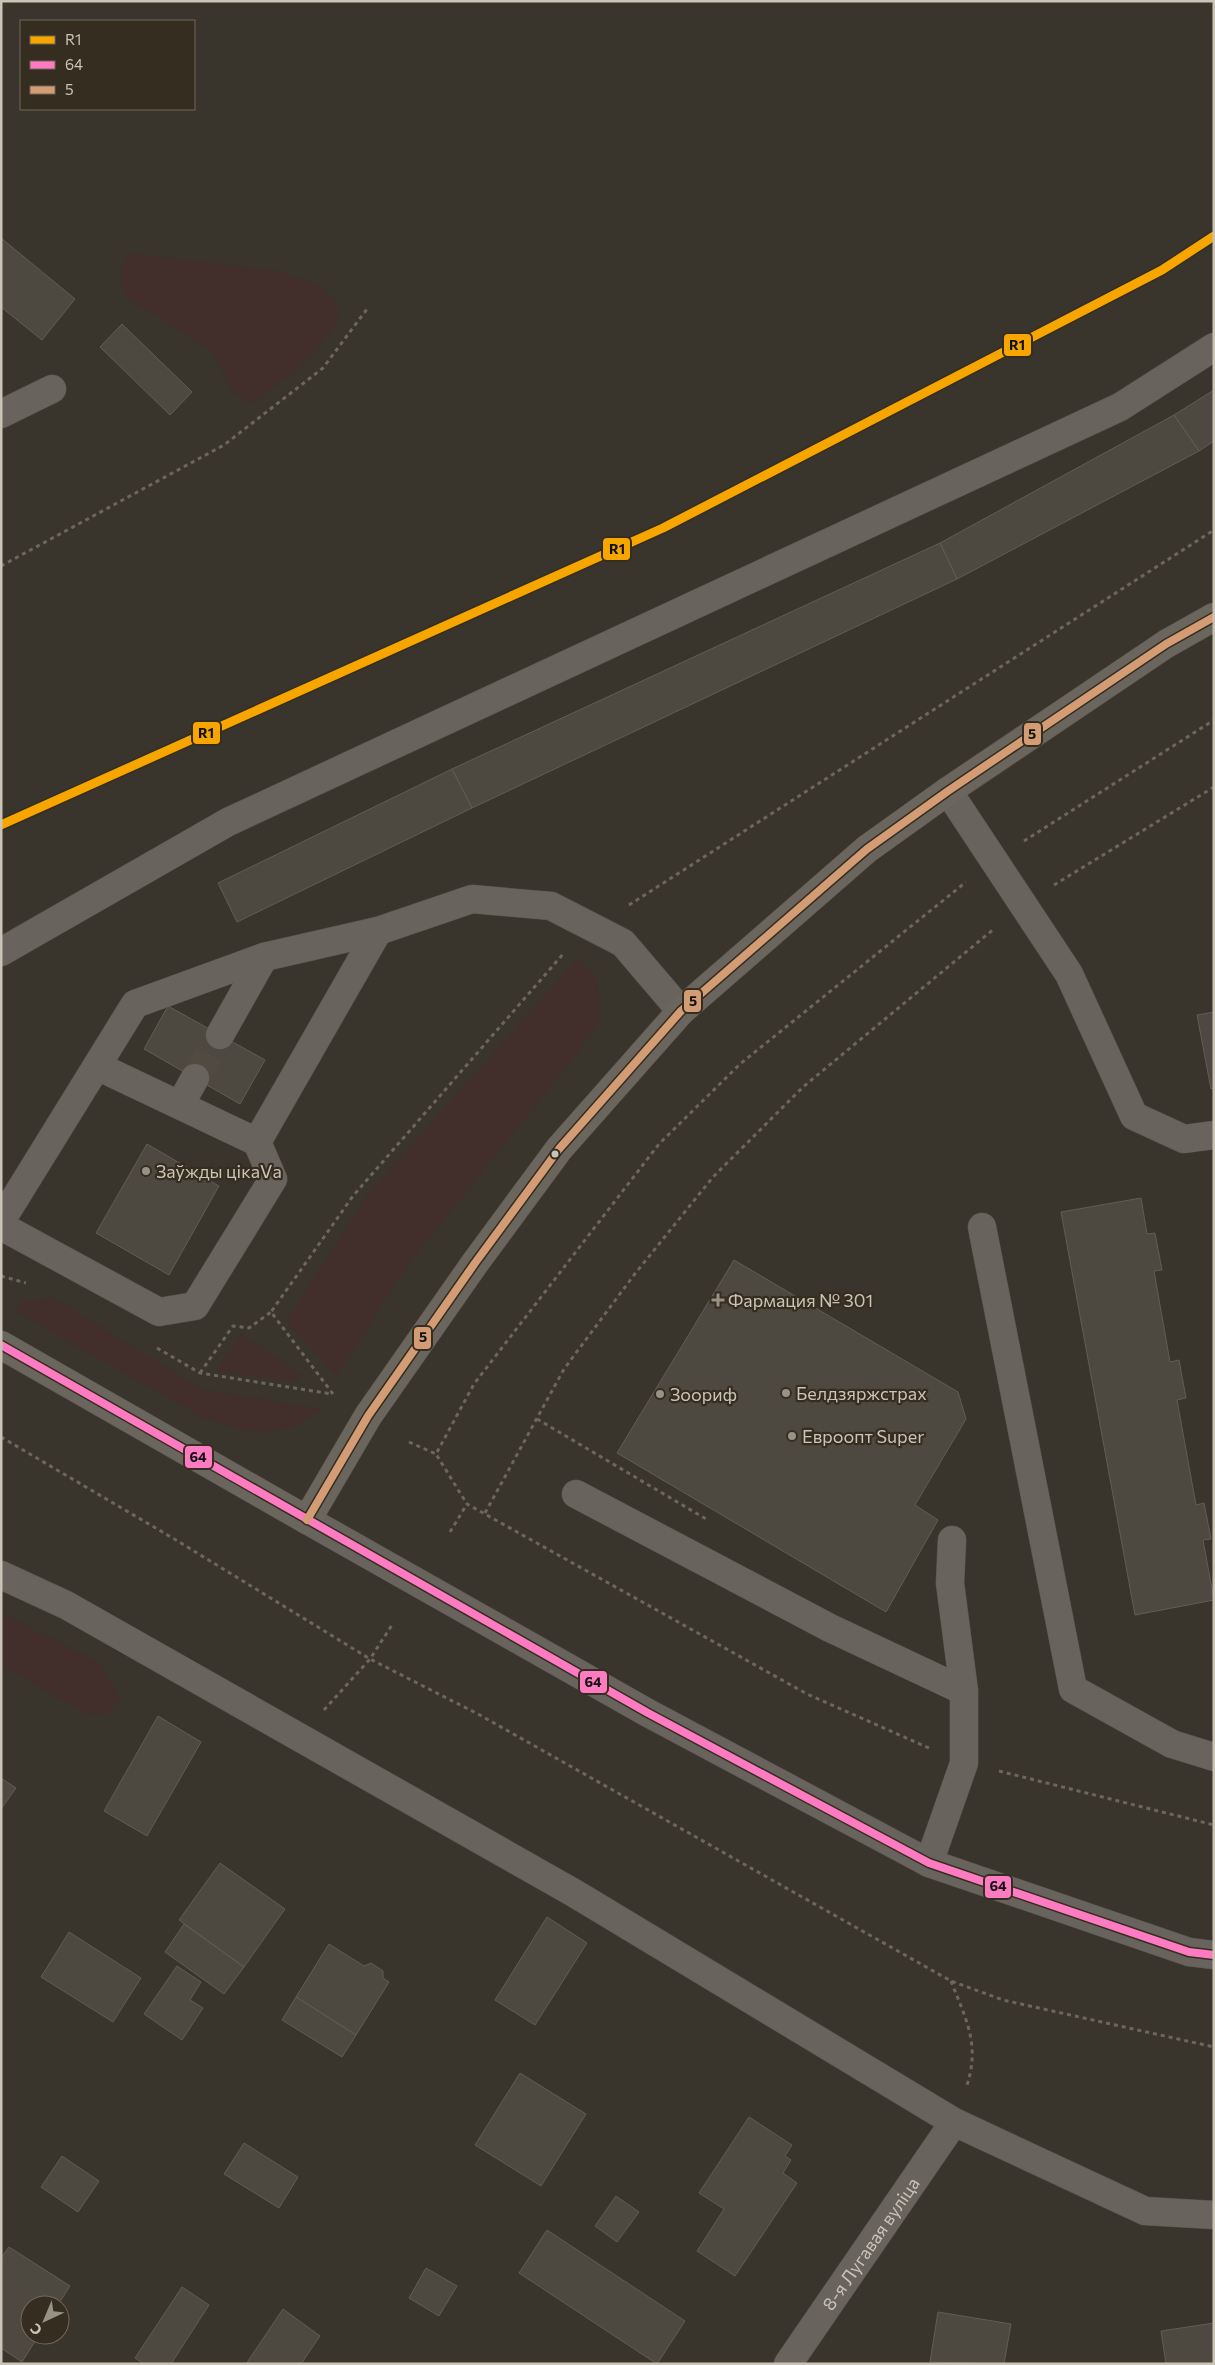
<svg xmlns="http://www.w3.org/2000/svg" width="1215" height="2365" viewBox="0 0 1215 2365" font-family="Commissioner,sans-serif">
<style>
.green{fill:#422e2a}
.building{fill:#4d4941;stroke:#615d54}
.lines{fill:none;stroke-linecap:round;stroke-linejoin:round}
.minor-tunnel{stroke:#504a41;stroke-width:28;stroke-dasharray:28 14;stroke-linecap:butt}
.minor-casing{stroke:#54514a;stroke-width:29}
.major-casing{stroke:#57524a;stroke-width:29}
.path{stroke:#6c665f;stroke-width:3;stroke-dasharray:4 4;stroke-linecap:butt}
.minor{stroke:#68635c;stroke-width:28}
.major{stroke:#6a665e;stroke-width:28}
.bus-1-casing{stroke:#352d1f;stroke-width:11}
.bus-2-casing{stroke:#352d1f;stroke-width:11}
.bus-1{stroke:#fe7ac1;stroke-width:8}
.bus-2{stroke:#d39c74;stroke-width:8}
.rail-1-casing{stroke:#352d1f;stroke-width:12}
.rail-1{stroke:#f7a600;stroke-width:9}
.bus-dot{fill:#cac4b7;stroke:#352d1f;stroke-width:2}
.poi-dot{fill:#989286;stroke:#352d1f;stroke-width:2}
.labels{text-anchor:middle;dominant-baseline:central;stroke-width:4.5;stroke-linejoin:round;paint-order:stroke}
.poi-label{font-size:18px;fill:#cac4b7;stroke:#352d1f;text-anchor:start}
.street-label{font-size:18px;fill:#cac4b7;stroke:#352d1f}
.line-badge{stroke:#352d1f;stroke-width:2}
.pale-badge-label{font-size:14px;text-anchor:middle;font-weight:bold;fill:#111}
</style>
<rect width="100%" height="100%" fill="#3a352c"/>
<g class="green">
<path d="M 127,253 L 278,271 L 319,285 L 335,301 L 339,321 C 311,357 289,379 251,403 L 232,391 L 213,352 L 126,297 L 120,275 Z"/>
<polygon points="578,958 597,979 601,1018 573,1059 409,1263 337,1376 286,1322 365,1198"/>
<polygon points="54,1298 202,1389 322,1409 289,1429 252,1432 205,1419 17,1312 21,1301"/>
<polygon points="241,1334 302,1375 297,1382 216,1371"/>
<polygon points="1,1613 100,1663 121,1699 106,1714 84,1713 24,1678 1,1668"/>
</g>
<g class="building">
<polygon points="1,238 75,299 42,340 1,307"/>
<polygon points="122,324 192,392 170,415 100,347"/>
<polygon points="1214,390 1214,441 1199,451 1174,415"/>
<polygon points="1174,415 1199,451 957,579 940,543"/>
<polygon points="940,543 957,579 472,808 452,769"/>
<polygon points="452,769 472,808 237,922 218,883"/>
<polygon points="168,1006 265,1060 240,1104 144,1049"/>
<polygon points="1214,1012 1214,1088 1211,1089 1197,1015"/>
<polygon points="147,1144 219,1186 169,1275 96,1233"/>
<polygon points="1141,1198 1147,1234 1155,1233 1162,1270 1154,1271 1170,1362 1179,1360 1186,1398 1177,1400 1196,1505 1204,1503 1211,1539 1203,1540 1214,1600 1135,1615 1061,1212"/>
<polygon points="734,1260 958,1392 966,1419 915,1505 938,1520 886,1612 617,1453"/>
<polygon points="158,1716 201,1742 147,1836 104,1811"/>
<polygon points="1,1778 16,1788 1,1809"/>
<polygon points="220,1863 285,1909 244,1967 179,1920"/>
<polygon points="547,1917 587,1943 535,2025 495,2000"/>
<polygon points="184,1924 244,1967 224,1994 165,1952"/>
<polygon points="69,1932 141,1978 113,2022 41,1977"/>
<polygon points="329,1944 364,1966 371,1963 383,1971 383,1978 389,1982 356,2035 296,1997"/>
<polygon points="177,1966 201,1982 190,2000 203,2008 182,2040 144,2014"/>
<polygon points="296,1997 356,2035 342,2057 282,2020"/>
<polygon points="520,2073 586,2114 541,2186 475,2145"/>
<polygon points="749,2117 792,2145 785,2156 791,2160 783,2173 797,2183 735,2276 697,2251 724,2209 699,2193"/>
<polygon points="244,2143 298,2177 279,2208 224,2174"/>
<polygon points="62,2156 99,2181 78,2212 41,2187"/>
<polygon points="616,2196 639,2212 617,2242 595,2226"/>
<polygon points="547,2230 685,2321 657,2364 519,2273"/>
<polygon points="9,2247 70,2286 58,2305 30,2305 30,2335 39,2335 22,2362 1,2348 1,2258"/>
<polygon points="426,2268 457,2286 439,2316 409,2298"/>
<polygon points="182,2287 209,2305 171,2364 144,2364 135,2358"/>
<polygon points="283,2309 320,2336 301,2364 246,2364"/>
<polygon points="938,2312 1011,2324 1004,2364 930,2362"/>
<polygon points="1214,2323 1214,2364 1166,2364 1161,2331"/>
</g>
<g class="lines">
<polyline class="minor-tunnel" points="195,1078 220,1035"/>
<g class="minor-casing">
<g id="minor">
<polyline points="1,414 52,389"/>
<polyline points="948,791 1069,974 1134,1116 1184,1139 1214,1135"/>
<polyline points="1,952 228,822 1120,407 1214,347"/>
<polyline points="220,1035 264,957"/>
<polyline points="97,1066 257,1142 378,931"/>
<polyline points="180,1105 195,1078"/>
<polyline points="1,1221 135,1004 264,957 378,931 472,899 551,906 623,943 681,1011"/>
<polyline points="1,1226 159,1312 195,1306 273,1179 257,1142"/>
<polyline points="982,1227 1073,1689 1172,1744 1214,1757"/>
<polyline points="576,1494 830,1628 964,1691 964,1763 929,1863"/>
<polyline points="307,1520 648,1713 929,1863 1189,1952 1214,1955"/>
<polyline points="952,1540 950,1583 964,1691"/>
<polyline points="1,1575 66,1605 574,1893 954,2122 1145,2211 1214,2215"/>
<path id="s1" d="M 788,2364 L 954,2122"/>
</g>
</g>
<g class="major-casing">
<polyline id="major" points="1,1345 307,1520 368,1416 475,1263 559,1149 681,1011 867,849 948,791 1166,644 1214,617"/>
</g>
<g class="path">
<polyline points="1,566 224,445 323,368 367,309"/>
<polyline points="1024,841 1214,720"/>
<polyline points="1054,885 1214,787"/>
<polyline points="629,905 1214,530"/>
<polyline points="1,1276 26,1283"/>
<polyline points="157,1348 200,1373 332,1394"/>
<polyline points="200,1373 233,1326 249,1328 271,1312"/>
<polyline points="333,1394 271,1312 353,1196 564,953"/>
<polyline points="537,1419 706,1519"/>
<polyline points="1,1437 176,1540 370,1659 478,1714 951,1981 1003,2000 1214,2047"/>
<polyline points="409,1442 436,1454"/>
<polyline points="485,1513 564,1369 634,1275 713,1177 803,1087 995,928"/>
<polyline points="450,1532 467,1504"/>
<polyline points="324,1710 370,1659 392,1625"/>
<polyline points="929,1748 807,1694 467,1504 436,1454 474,1384 659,1144 740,1064 966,882"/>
<polyline points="999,1771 1214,1825"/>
<path d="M 951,1981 C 966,2020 981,2045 966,2088"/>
</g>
<use href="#minor" class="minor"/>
<use href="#major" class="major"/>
<g class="bus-1-casing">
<polyline id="bus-1" points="1,1345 648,1713 929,1863 1189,1952 1214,1955"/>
</g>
<g class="bus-2-casing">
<polyline id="bus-2" points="307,1520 368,1416 475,1263 559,1149 681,1011 867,849 948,791 1166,644 1214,617"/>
</g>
<use href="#bus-1" class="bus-1"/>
<use href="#bus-2" class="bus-2"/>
<g class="rail-1-casing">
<polyline id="rail-1" points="1,825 663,528 1162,270 1214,236"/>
</g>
<use href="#rail-1" class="rail-1"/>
</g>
<circle class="bus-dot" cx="555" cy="1154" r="4.5"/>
<g class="poi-dot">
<circle cx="146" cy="1171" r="5"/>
<path d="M715.5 1292.5h5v5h5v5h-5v5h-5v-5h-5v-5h5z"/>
<circle cx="786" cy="1393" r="5"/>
<circle cx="660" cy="1394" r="5"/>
<circle cx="792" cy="1436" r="5"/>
</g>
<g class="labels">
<g class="poi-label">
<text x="156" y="1171">Заўжды цікаVа</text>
<text x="728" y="1300">Фармация № 301</text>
<text x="796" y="1393">Белдзяржстрах</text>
<text x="670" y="1394">Зоориф</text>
<text x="802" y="1436">Евроопт Super</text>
</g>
<g class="street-label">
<text stroke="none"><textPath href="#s1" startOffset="146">8-я Лугавая вуліца</textPath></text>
</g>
</g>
<g class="line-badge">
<rect x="1003" y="333" width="29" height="24" rx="5" fill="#f7a600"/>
<rect x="602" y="537" width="29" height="24" rx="5" fill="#f7a600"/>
<rect x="192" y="721" width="29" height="24" rx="5" fill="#f7a600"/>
<rect x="1023" y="722" width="19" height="24" rx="5" fill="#d39c74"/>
<rect x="683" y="989" width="19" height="24" rx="5" fill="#d39c74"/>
<rect x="413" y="1326" width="19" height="24" rx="5" fill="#d39c74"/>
<rect x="184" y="1445" width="29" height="24" rx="5" fill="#fe7ac1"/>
<rect x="579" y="1670" width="29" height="24" rx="5" fill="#fe7ac1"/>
<rect x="984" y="1875" width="28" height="24" rx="5" fill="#fe7ac1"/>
</g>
<g class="pale-badge-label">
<text x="1017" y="350">R1</text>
<text x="617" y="554">R1</text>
<text x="206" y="738">R1</text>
<text x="1032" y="739">5</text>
<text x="693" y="1006">5</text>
<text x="423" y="1342">5</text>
<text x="198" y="1462">64</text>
<text x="593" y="1687">64</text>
<text x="998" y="1891">64</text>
</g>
<rect width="1215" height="2365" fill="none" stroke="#cac4b7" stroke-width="5"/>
<rect x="20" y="20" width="175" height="90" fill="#352d1f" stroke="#71695c"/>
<rect x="30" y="36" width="25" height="8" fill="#f7a600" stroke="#71695c"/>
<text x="65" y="45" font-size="15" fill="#cac4b7">R1</text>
<rect x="30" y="61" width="25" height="8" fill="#fe7ac1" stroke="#71695c"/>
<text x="65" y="70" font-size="15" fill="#cac4b7">64</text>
<rect x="30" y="86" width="25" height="8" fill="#d39c74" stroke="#71695c"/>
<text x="65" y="95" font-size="15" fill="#cac4b7">5</text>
<g transform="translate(45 2320) rotate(224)"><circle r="24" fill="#352d1f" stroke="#71695c"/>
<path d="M0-4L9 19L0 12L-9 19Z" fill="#989286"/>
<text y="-8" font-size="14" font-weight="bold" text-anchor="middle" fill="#cac4b7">С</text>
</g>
</svg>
